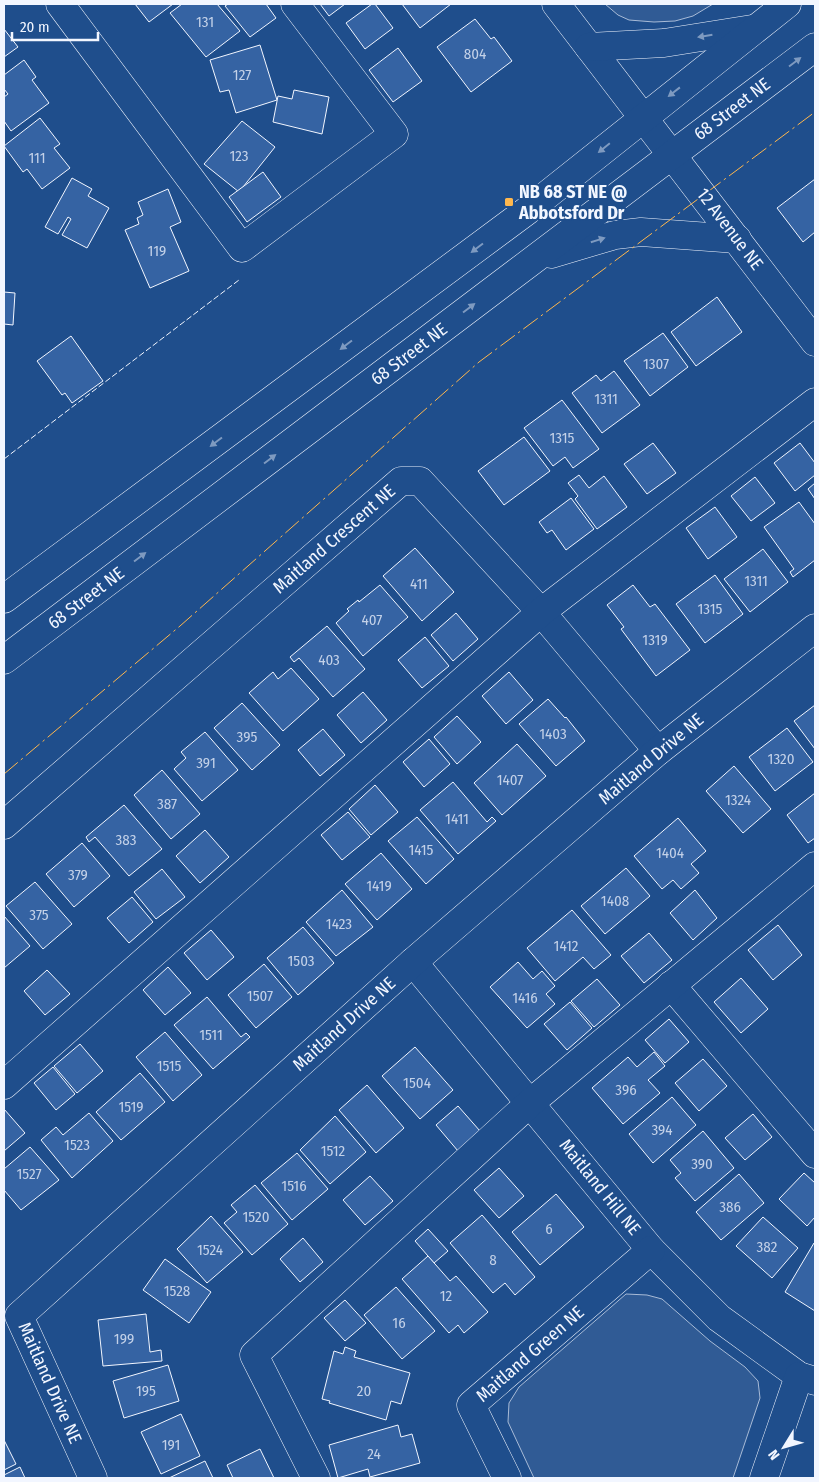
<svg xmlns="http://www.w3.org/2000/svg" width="819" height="1482" viewBox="0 0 819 1482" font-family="'Fira Sans Condensed',sans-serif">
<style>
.built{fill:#305b95;stroke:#a8bbd7}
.building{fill:#3563a3;stroke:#f2f6ff}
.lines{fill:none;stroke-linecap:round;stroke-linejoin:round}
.minor-casing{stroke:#f2f6ff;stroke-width:29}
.major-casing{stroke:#f2f6ff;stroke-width:29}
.minor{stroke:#1f4e8c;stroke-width:28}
.major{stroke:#1f4e8c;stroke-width:28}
.fence{stroke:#f2f6ff;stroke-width:1;stroke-dasharray:6 2.5;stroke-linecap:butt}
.power{stroke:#ffb74d;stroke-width:1;stroke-dasharray:18 4 2.5 4;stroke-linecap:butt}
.oneway{fill:#7e9ac0}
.poi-dot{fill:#ffb74d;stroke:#1f4e8c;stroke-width:2}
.labels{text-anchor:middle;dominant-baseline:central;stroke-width:4;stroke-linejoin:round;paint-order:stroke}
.number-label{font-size:15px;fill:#c3d1e8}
.street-label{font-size:18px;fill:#f2f6ff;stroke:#1f4e8c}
.poi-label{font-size:18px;font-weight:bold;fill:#f2f6ff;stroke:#1f4e8c;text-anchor:start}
</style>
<rect width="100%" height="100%" fill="#1f4e8c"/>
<g class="built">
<polygon points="605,4 713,4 693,16 675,21 654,22 629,20 618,15"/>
<polygon points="626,1294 647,1295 662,1299 710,1341 745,1367 758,1381 760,1398 733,1478 534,1478 508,1422 509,1403 519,1387"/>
</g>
<g class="building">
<polygon points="135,4 173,4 149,22"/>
<polygon points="182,4 217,4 240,31 206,57 170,13"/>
<polygon points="228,4 266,4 276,18 250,37 225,6"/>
<polygon points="320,4 345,4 329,16"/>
<polygon points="372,4 375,4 393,28 365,49 346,23"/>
<polygon points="402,4 451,4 420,28"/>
<polygon points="475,19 491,39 494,37 512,61 471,92 437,47"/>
<polygon points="4,29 18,47 4,57"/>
<polygon points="260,45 277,100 236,113 229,90 220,92 210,60"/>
<polygon points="398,48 422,81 393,102 369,70"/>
<polygon points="24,60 36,77 32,80 49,103 11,131 4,121 4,97 8,94 4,89 4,75"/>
<polygon points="294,90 329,97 322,134 273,122 278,96 292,99"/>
<polygon points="40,118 60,144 54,148 70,168 42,189 27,169 23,172 4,146"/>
<polygon points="242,121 275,147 239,192 204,164"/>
<polygon points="263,172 281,197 247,222 229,197"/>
<polygon points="72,178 92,189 88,196 109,208 87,248 62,235 71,219 68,217 58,234 45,227"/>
<polygon points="815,179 815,232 803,242 777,208"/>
<polygon points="168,189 181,222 170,227 189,271 150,288 125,230 139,224 137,218 143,215 138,202"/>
<polygon points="4,292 15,293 13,325 4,324"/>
<polygon points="717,297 742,332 696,366 671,332"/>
<polygon points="663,333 688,367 650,396 624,361"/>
<polygon points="71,336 103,381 72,403 65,393 62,395 37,361"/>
<polygon points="614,371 640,405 602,433 572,393 596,375 601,381"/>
<polygon points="562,400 599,449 573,468 565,457 553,466 524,428"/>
<polygon points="524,437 550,471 504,505 478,471"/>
<polygon points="653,443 676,473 647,494 624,464"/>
<polygon points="800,443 815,463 815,475 795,491 774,463"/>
<polygon points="579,475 589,488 604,476 627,507 597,529 575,499 578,496 568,483"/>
<polygon points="755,477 775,503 751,521 731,496"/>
<polygon points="815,483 815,499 808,489"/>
<polygon points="571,498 594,529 566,550 552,530 547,533 539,522"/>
<polygon points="799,502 815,524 815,560 793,577 790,572 794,569 764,527"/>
<polygon points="715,507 737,537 708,559 686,528"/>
<polygon points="415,548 454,592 422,621 383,576"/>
<polygon points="763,549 788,582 750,612 724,579"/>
<polygon points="715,575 743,614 705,643 676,604"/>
<polygon points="380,585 408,617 363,656 336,623 349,611 347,609 358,600 359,602"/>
<polygon points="633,585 650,607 655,604 690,650 656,676 621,629 624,627 607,605"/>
<polygon points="456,613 478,639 453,661 431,635"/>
<polygon points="327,626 365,669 333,697 299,658 294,662 290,657"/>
<polygon points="425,637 449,666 422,688 398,660"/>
<polygon points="291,668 319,699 283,731 249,693 273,672 278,679"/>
<polygon points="509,672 533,700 506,724 482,696"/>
<polygon points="363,692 387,720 361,743 337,715"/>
<polygon points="548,699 565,718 566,717 585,741 556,766 519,724"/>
<polygon points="242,703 280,745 252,770 214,728"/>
<polygon points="815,705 815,749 794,721"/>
<polygon points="457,716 481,742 457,764 434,737"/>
<polygon points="787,728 813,762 775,791 749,757"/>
<polygon points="323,729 345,755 320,776 298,750"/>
<polygon points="205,732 238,770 202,801 174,769 186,758 181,752"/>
<polygon points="429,739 450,764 424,787 403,762"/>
<polygon points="517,744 546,776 502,815 474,783"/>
<polygon points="734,766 771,809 743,833 706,791"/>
<polygon points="162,770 200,814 171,839 134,795"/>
<polygon points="453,782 487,822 492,817 496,821 458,854 420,810"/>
<polygon points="375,785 398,812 371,835 349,809"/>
<polygon points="815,793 815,838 808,843 787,815"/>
<polygon points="124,805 162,849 129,876 95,837 89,842 86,837"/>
<polygon points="348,812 370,837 342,860 321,835"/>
<polygon points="417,817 454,859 426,884 388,841"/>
<polygon points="678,818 706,851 691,864 699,873 681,889 673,880 662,889 634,856"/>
<polygon points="205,830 229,857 200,883 176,856"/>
<polygon points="82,843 110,876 74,907 46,874"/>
<polygon points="381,853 412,889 377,920 345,884"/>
<polygon points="626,868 650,896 605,934 581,906"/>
<polygon points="162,869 185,897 156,919 134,892"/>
<polygon points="35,882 72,924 43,949 6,906"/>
<polygon points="342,890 373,927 336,956 306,922"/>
<polygon points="695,890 717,918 693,940 670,913"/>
<polygon points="132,897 153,922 129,943 107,918"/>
<polygon points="572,910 611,955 594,969 583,957 555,981 527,948"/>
<polygon points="4,916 30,946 4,968"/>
<polygon points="778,925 802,955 773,980 748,950"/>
<polygon points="303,927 334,963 298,995 267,958"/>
<polygon points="211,930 234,957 207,980 184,953"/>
<polygon points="649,933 672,960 644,983 621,956"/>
<polygon points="518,962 533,979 542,971 555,986 546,994 555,1004 527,1028 490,987"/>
<polygon points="264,964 292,997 256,1028 228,995"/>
<polygon points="168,967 191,993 165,1015 143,990"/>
<polygon points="47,970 70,994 45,1015 24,991"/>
<polygon points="741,978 768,1009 741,1033 714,1002"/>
<polygon points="597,979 620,1005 594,1027 571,1001"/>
<polygon points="207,997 241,1037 246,1033 250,1037 213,1069 174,1025"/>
<polygon points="570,1002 592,1028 567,1050 544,1024"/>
<polygon points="669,1019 689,1042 665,1063 645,1040"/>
<polygon points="165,1032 202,1075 173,1101 136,1057"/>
<polygon points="80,1044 103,1071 77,1093 54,1066"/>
<polygon points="415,1047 453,1090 420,1119 382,1076"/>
<polygon points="654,1052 665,1066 648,1080 660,1093 623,1124 592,1088 628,1057 637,1067"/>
<polygon points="703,1059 727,1086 699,1111 675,1083"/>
<polygon points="53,1067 75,1094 56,1110 34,1083"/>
<polygon points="140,1073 165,1102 121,1140 96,1112"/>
<polygon points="367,1085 404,1128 376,1153 339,1110"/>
<polygon points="672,1097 696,1125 653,1163 629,1134"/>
<polygon points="458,1106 480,1131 458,1151 436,1125"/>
<polygon points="4,1109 25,1133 4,1151"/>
<polygon points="89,1113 113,1141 72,1178 41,1140 56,1127 63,1135"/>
<polygon points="753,1114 772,1137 745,1160 725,1138"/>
<polygon points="335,1116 366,1152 330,1184 300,1150"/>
<polygon points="703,1131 734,1168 695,1201 675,1178 681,1173 670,1160"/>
<polygon points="30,1147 59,1180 21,1210 4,1190 4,1169"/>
<polygon points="297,1153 328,1189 292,1220 261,1183"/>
<polygon points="499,1168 524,1196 499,1218 474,1190"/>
<polygon points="804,1173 815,1183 815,1217 807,1226 779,1199"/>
<polygon points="739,1174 764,1203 721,1240 696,1212"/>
<polygon points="370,1176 393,1201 365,1225 343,1200"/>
<polygon points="255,1185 288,1224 252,1255 224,1223 237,1212 231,1205"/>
<polygon points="556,1194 584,1227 540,1265 512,1232"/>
<polygon points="482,1215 535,1277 515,1295 505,1283 493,1293 450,1243"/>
<polygon points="211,1216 243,1252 207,1283 177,1249"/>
<polygon points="763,1217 798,1248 772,1278 736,1246"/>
<polygon points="428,1229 448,1251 434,1263 415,1241"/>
<polygon points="303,1238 323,1262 300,1282 280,1259"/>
<polygon points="814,1243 815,1244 815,1311 785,1292"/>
<polygon points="428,1256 450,1281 456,1276 488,1312 464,1333 458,1325 449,1333 402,1279"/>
<polygon points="165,1259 211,1292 189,1323 143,1290"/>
<polygon points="396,1287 435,1331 402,1359 364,1315"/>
<polygon points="345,1300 366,1323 345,1341 324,1318"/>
<polygon points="146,1314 150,1352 161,1350 162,1361 103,1366 98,1320"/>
<polygon points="345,1347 356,1351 354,1357 410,1373 401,1404 391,1401 386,1420 329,1403 330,1401 322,1399 334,1351 343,1354"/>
<polygon points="168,1365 179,1401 124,1418 113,1381"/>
<polygon points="181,1414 200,1456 161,1474 141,1432"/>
<polygon points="398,1425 401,1437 412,1434 420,1463 370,1477 368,1469 338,1478 329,1445"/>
<polygon points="4,1440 16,1464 4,1470"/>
<polygon points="260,1449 274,1478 233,1478 227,1465"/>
<polygon points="205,1461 213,1478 169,1478"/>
<polygon points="20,1467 25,1478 4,1478 4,1475"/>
</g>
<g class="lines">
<g class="minor-casing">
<g id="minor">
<polyline points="60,4 242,248 394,134 295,4"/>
<polyline points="556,4 815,342"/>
<polyline points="4,825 401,481 420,481 541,612 658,751"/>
<polyline points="413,962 651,1250 719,1318 799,1376 815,1381"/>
<polyline points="671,985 815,1154"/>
<polyline points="4,1085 541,612 815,402"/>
<polyline points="93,1478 19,1316 413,962 658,751 815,628"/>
<polyline points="316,1478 254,1355 530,1103 815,866"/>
<polyline points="507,1478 471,1405 651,1250"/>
<polyline points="764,1478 799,1376"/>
</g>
</g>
<g class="major-casing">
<g id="major">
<polyline points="589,47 664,43 752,29"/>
<polyline points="551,254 615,235 641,232 737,239"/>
<polyline points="4,599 528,210 787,4"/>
<polyline points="4,660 815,47"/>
</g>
</g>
<use href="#minor" class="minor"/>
<use href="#major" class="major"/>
<polyline class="fence" points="4,459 239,280"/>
<polyline class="power" points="4,774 180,626 479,362 815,112"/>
</g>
<defs><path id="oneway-solid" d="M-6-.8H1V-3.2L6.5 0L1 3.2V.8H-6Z" transform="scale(1.25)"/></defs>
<g class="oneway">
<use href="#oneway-solid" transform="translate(705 36) rotate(171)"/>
<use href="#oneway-solid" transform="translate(795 62) rotate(-37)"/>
<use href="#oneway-solid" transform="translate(674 92) rotate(142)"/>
<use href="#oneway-solid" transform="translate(604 148) rotate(141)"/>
<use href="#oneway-solid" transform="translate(598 240) rotate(-17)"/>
<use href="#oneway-solid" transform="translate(477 248) rotate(143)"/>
<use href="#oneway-solid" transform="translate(469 308) rotate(-37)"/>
<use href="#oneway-solid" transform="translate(346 345) rotate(143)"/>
<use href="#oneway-solid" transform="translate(216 442) rotate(143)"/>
<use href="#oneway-solid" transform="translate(270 459) rotate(-37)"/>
<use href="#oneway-solid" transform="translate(140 557) rotate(-37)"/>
</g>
<rect class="poi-dot" x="504" y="197" width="10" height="10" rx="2.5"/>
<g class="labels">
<g class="number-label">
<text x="205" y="22">131</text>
<text x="475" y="54">804</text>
<text x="242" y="75">127</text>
<text x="239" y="156">123</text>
<text x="37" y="158">111</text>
<text x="157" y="251">119</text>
<text x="656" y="364">1307</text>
<text x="606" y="399">1311</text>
<text x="562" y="438">1315</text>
<text x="756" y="581">1311</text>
<text x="419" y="584">411</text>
<text x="710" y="609">1315</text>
<text x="372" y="620">407</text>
<text x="655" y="640">1319</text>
<text x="329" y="660">403</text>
<text x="553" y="734">1403</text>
<text x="247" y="737">395</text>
<text x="781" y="759">1320</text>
<text x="206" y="763">391</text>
<text x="510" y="780">1407</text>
<text x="738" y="800">1324</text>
<text x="167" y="804">387</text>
<text x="457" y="819">1411</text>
<text x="126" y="840">383</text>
<text x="421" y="850">1415</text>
<text x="670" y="853">1404</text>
<text x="78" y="875">379</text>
<text x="379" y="886">1419</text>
<text x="615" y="901">1408</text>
<text x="39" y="915">375</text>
<text x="339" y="924">1423</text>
<text x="566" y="946">1412</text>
<text x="301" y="961">1503</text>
<text x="260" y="996">1507</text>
<text x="525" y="998">1416</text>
<text x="211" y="1035">1511</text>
<text x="169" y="1066">1515</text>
<text x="417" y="1083">1504</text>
<text x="626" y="1090">396</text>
<text x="131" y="1107">1519</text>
<text x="662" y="1130">394</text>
<text x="77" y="1145">1523</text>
<text x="333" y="1151">1512</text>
<text x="702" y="1164">390</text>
<text x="29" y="1174">1527</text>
<text x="294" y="1186">1516</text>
<text x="730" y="1207">386</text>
<text x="256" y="1217">1520</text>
<text x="549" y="1229">6</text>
<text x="767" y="1247">382</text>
<text x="210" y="1250">1524</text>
<text x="493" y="1260">8</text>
<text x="177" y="1291">1528</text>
<text x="446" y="1296">12</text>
<text x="399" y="1323">16</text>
<text x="124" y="1339">199</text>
<text x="146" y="1391">195</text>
<text x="364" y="1391">20</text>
<text x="171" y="1445">191</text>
<text x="374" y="1454">24</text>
</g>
<g class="street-label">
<text transform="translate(732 109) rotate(-37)">68 Street NE</text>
<text transform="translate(730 229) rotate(53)">12 Avenue NE</text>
<text transform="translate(409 354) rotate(-37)">68 Street NE</text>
<text transform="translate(334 539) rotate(-41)">Maitland Crescent NE</text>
<text transform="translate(86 598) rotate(-37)">68 Street NE</text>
<text transform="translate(651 759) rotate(-40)">Maitland Drive NE</text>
<text transform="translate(344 1024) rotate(-42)">Maitland Drive NE</text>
<text transform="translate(600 1187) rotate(51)">Maitland Hill NE</text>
<text transform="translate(530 1354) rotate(-41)">Maitland Green NE</text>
<text transform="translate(50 1383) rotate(66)">Maitland Drive NE</text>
</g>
<g class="poi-label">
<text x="519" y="192">NB 68 ST NE @<tspan x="519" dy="21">Abbotsford Dr</tspan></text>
</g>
</g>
<rect width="819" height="1482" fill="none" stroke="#f2f6ff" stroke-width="10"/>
<g transform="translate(784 1447) rotate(233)" stroke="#1f4e8c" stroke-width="4" paint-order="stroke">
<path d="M0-4L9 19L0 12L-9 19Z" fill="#f2f6ff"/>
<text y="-8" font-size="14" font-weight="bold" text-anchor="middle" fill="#f2f6ff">N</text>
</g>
<path d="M12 32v8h86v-8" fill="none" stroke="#f2f6ff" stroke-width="2.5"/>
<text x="20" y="32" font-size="15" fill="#f2f6ff" stroke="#1f4e8c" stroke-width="4" paint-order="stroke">20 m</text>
</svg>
